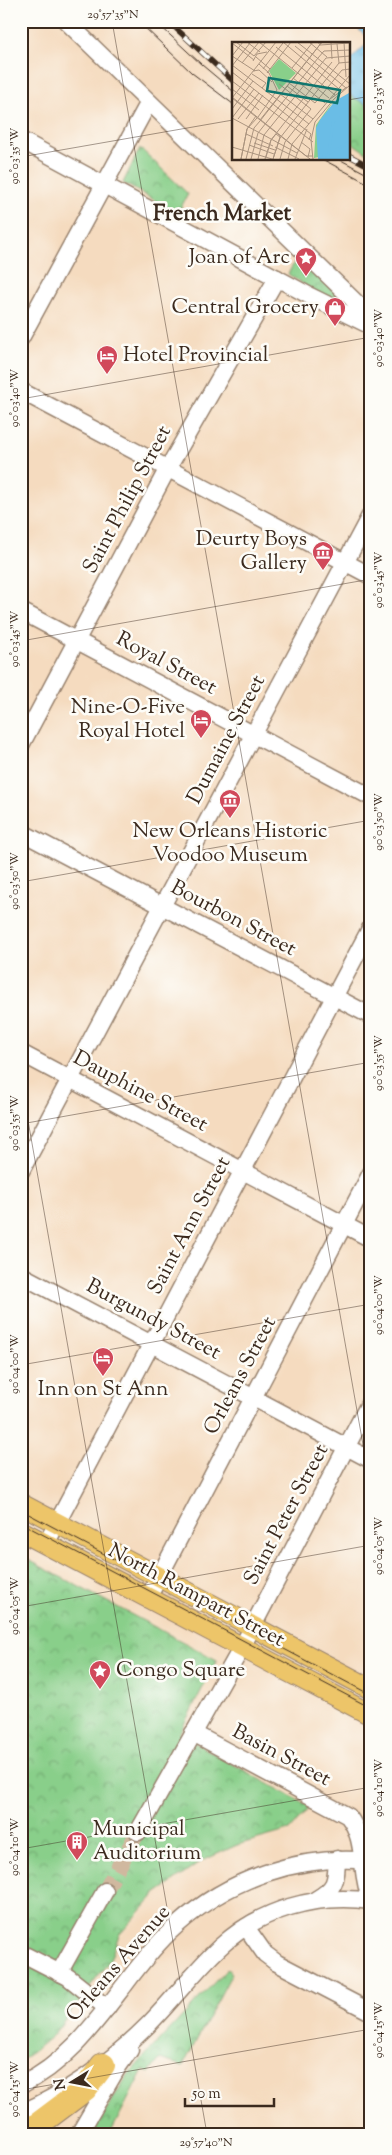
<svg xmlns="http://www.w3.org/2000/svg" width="392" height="2155" viewBox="0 0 392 2155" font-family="'Sorts Mill Goudy',serif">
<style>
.park{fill:url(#park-crowns);stroke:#627c54}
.water{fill:url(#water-ripples);stroke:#527482}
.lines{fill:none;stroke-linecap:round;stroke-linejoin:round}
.minor-tunnel{stroke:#d0b89f;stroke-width:16;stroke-dasharray:16 8;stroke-linecap:butt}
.minor-casing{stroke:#98826e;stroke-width:19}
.major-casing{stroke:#98826e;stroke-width:22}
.highway-casing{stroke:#98826e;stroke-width:26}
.minor{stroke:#fff;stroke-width:16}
.major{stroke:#edc569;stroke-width:20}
.highway{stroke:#edc569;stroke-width:24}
.tram{stroke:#3b2a1e;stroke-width:1}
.rail-casing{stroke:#3b2a1e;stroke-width:5.5}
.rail{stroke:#fdfcf7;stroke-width:4;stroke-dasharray:11;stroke-linecap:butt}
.ticks{fill:none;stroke:#3b2a1e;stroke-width:1;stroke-opacity:0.45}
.labels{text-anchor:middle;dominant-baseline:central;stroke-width:5;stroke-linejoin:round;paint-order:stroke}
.poi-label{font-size:21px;fill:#3b2a1e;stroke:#fdfcf7;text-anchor:end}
.street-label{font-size:21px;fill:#3b2a1e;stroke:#fdfcf7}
.neighbourhood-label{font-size:22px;font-weight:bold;fill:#3b2a1e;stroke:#fdfcf7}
.inset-river{fill:none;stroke:#6abde6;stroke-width:2.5}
.inset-road{fill:none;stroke:#ab947f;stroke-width:1}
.view{fill:#0f766e;fill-opacity:0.15;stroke:#0f766e;stroke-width:2.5}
.inset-edge{fill:none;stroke:#3b2a1e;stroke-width:2.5}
.neatline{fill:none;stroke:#3b2a1e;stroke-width:2}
.ticks-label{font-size:12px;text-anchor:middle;fill:#3b2a1e}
</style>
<defs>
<pattern id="park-crowns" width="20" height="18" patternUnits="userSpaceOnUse" patternTransform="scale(1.25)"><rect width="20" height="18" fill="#89cf8a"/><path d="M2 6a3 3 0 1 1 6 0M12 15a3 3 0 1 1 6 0" fill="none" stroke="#71a870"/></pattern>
<pattern id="water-ripples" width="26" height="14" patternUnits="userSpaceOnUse" patternTransform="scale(1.25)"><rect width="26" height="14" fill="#6abde6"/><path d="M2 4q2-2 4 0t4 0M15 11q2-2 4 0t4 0" fill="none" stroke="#589aba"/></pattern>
</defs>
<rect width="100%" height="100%" fill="#fdfcf7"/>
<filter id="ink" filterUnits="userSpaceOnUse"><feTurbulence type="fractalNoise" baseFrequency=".02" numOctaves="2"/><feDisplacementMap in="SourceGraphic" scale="10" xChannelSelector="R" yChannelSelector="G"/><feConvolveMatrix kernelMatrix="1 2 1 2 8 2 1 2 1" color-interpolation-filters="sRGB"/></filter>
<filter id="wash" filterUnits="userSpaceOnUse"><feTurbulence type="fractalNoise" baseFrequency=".0096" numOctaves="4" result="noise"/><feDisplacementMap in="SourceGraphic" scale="20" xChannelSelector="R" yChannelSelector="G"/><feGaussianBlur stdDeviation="1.12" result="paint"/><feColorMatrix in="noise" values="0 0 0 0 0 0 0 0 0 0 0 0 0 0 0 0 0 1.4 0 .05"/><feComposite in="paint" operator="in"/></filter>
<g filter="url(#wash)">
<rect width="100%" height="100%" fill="#f5dbbf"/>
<g class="park">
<polygon points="348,94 371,107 371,156 348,140"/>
<polygon points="140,148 188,194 178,213 123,183"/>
<polygon points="298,255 359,315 313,291 288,274"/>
<polygon points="21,1556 217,1660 179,1734 310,1807 290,1830 237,1845 202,1861 156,1894 119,1935 110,1960 53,2035 33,2052 21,2060"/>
<polygon points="227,1969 232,1973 183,2066 160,2059 149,2073 143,2070 110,2134 91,2134 126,2078 142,2059"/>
</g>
<polygon class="water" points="350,21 371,21 371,107 348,94 348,62 370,41"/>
</g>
<g filter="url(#ink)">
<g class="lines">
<polyline class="minor-tunnel" points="105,1891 138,1832"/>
<g class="minor-casing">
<g id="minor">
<polyline points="66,21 371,317"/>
<polyline points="21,140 310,296 371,326"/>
<polyline points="21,338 149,102"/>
<polyline points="21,391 371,576"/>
<polyline points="21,611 371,797"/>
<polyline points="21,745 168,468 277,278"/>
<polyline points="21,832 371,1016"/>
<polyline points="21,1053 371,1239"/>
<polyline points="21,1171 371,514"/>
<polyline points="21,1275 371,1460"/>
<polyline points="46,1544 371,927"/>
<polyline points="148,1598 371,1173"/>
<path d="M 193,1733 L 348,1816 C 367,1840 359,1872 371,1901"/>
<polyline points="138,1832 242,1647 371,1400"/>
<path d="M 315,1900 C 336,1888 336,1882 337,1859"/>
<polyline points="246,1927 265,1954 277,1963 371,2012"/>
<polyline points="21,1953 68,1977 107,2008"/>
<polyline points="59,1973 105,1891"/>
<path d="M 21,2085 C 67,2063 96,2022 126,1983 C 141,1963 157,1943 176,1926 C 229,1878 299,1854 371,1861"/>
<path d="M 21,2113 C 68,2092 112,2061 148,2025 C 173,2000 194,1971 220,1947 C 260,1909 317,1893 371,1901"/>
<polyline points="79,2134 118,2067 130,2050"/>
</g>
</g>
<g class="major-casing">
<g id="major">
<polyline points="21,1504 371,1689"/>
<polyline points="21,1531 371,1715"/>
</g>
</g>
<g class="highway-casing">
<polyline id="highway" points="25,2134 85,2089 103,2065"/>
</g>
<use href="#minor" class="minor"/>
<use href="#major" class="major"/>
<use href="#highway" class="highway"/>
<g class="tram">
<polyline points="138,21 192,73 233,104"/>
<polyline points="155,21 202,65 233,91"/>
<polyline points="322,159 371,185"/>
<polyline points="339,159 371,176"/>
<polyline points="21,1510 371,1695"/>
<polyline points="21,1523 371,1708"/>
</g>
<g class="rail-casing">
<g id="rail">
<polyline points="168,21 233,81"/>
<polyline points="348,155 371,167"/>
</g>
</g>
<use href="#rail" class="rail"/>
</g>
</g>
<path class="ticks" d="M 112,21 L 371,1490M 348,100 L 371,96M 21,157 L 233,120M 21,399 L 371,337M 21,641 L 371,579M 21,882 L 371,820M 21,1081 L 207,2134M 21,1124 L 371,1062M 21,1365 L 371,1304M 21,1607 L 371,1545M 21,1849 L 371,1787M 21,2090 L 371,2029"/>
<defs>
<g id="sight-pin" transform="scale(1.125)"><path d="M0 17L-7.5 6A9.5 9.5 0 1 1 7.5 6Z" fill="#d1495b" stroke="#fdfcf7"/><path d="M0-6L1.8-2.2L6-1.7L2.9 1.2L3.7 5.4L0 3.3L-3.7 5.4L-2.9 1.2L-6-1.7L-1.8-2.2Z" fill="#fff"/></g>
<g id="shop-pin" transform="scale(1.125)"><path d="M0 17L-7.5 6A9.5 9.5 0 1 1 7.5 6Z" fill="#d1495b" stroke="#fdfcf7"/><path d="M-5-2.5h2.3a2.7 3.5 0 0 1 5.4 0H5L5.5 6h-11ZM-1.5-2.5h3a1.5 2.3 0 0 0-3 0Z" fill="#fff"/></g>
<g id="hotel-pin" transform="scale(1.125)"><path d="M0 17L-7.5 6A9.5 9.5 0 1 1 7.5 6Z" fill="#d1495b" stroke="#fdfcf7"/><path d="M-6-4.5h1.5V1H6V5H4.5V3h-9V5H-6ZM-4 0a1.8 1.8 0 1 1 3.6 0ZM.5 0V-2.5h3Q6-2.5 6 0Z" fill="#fff"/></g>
<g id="museum-pin" transform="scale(1.125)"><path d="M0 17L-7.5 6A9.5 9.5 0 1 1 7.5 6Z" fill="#d1495b" stroke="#fdfcf7"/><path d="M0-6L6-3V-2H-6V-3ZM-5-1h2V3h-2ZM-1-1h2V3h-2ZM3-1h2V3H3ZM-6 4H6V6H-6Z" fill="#fff"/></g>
<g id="building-pin" transform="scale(1.125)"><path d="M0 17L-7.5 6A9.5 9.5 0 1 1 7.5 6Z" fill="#d1495b" stroke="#fdfcf7"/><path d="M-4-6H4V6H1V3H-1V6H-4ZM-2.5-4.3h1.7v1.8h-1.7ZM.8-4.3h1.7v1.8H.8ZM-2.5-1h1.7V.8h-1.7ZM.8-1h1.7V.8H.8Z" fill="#fff"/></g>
</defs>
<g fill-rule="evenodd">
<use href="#sight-pin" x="306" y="258"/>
<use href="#shop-pin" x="335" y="308"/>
<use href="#hotel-pin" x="107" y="356"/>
<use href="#museum-pin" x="323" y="552"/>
<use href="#hotel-pin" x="201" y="720"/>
<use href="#museum-pin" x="230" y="800"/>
<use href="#hotel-pin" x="103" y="1358"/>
<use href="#sight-pin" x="100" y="1671"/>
<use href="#building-pin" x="77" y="1842"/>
</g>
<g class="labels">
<g class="poi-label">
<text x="290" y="258">Joan of Arc</text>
<text x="319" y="308">Central Grocery</text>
<text x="123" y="356" text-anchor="start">Hotel Provincial</text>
<text x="307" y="540">Deurty Boys<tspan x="307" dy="24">Gallery</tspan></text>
<text x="185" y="708">Nine-O-Five<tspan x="185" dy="24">Royal Hotel</tspan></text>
<text x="230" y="832" text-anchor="middle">New Orleans Historic<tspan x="230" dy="24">Voodoo Museum</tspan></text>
<text x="103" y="1390" text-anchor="middle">Inn on St Ann</text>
<text x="116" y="1671" text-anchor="start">Congo Square</text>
<text x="93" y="1830" text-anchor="start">Municipal<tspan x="93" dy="24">Auditorium</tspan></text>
</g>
<g class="street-label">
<text transform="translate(128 500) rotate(-62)">Saint Philip Street</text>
<text transform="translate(166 664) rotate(28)">Royal Street</text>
<text transform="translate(227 740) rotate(-62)">Dumaine Street</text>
<text transform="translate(233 919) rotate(28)">Bourbon Street</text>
<text transform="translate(140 1092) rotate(28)">Dauphine Street</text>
<text transform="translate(190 1226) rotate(-62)">Saint Ann Street</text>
<text transform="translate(153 1320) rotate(28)">Burgundy Street</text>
<text transform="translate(241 1376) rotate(-62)">Orleans Street</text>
<text transform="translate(287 1515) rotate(-62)">Saint Peter Street</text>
<text transform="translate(196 1596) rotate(28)">North Rampart Street</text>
<text transform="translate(281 1756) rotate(28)">Basin Street</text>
<text transform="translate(119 1964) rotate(-49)">Orleans Avenue</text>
</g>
<g class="neighbourhood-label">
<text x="222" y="215">French Market</text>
</g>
</g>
<g transform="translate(232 42)">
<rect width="118" height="118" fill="#f5dbbf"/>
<path d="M 47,17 L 64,31 L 47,48 L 37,29 ZM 102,58 L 85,86 L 87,115 L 82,116 L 84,83 Z" fill="#89cf8a"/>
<path d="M 117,51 L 117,117 L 86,117 L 84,86 L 88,78 L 103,59 Z" fill="#6abde6"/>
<path class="inset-river" d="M 89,116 L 118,100M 96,117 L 101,80 L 118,61"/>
<path class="inset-road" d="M 4,0 L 22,14 L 34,0M 15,0 L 28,10M 27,0 L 97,56M 51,0 L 107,47M 65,0 L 118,42M 77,0 L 95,15M 86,0 L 88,3 L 118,1M 99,0 L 100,17M 112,0 L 114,35M 0,1 L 22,18M 105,2 L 107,21M 63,4 L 114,46M 44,5 L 103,53M 0,14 L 23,29M 0,14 L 11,0M 24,15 L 38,27M 86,16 L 92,9 L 118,8M 21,19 L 25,12 L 35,10M 10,21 L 27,0M 0,23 L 77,82M 0,24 L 18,1M 60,26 L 81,0M 31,27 L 51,1M 21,29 L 27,28 L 40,40M 0,30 L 79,92 L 77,98M 35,31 L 59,0M 20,32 L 34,41 L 30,46M 61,36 L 93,61M 0,39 L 81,100M 57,41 L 83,61 L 110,28 L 118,27M 47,42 L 79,67 L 53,100 L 48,117M 55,44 L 76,60M 0,47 L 27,68M 48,52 L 81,77M 0,55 L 78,117M 0,56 L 44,0M 0,56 L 74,114 L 81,114M 98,57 L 115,45M 0,67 L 21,39M 26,75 L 45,48 L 37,31 L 27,22M 0,76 L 65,111M 0,76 L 22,47M 6,77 L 27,51M 14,77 L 31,53M 28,78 L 90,0M 28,79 L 90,0M 26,91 L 86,16M 14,92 L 41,104M 69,100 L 78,107 L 76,115M 22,101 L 43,108M 17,103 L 42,112M 0,105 L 40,117M 43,105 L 67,117M 34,115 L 39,98 L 100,20M 9,117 L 15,87 L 24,74M 9,117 L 15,87 L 25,76M 14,117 L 22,86 L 28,79M 19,117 L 26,91M 26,117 L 32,93 L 94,16 L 118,14M 33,117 L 39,98 L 44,92 L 48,95 L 41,117M 41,117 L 48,96 L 107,21 L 118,20M 56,117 L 60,102 L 118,33M 63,117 L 75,87M 81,117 L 79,98 L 83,80 L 102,57 L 117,44"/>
<path class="view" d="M 37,36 L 108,48 L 105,61 L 35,49 Z"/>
<rect width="118" height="118" class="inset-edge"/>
</g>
<rect width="392" height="2155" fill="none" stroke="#fdfcf7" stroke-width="55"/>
<g transform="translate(72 2082) rotate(260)" stroke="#fdfcf7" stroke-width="4" paint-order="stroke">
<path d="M0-4L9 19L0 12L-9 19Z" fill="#3b2a1e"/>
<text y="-8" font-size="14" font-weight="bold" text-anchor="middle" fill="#3b2a1e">N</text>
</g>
<path d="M185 2098v8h89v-8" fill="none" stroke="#3b2a1e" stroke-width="2.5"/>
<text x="192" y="2098" font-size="15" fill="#3b2a1e" stroke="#fdfcf7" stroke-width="4" paint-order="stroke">50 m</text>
<rect x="28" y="28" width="336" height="2100" class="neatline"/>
<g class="ticks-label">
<text x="113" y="18">29°57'35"N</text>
<text transform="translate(378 97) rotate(-90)" y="4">90°03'35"W</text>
<text transform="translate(14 156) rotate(-90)" y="4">90°03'35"W</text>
<text transform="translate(378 338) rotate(-90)" y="4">90°03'40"W</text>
<text transform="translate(14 398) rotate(-90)" y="4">90°03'40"W</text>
<text transform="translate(378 580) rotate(-90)" y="4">90°03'45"W</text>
<text transform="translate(14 639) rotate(-90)" y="4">90°03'45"W</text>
<text transform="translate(378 822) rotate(-90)" y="4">90°03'50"W</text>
<text transform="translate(14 881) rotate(-90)" y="4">90°03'50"W</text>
<text transform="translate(378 1063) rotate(-90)" y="4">90°03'55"W</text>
<text transform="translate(14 1123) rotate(-90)" y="4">90°03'55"W</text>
<text transform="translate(378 1305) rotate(-90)" y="4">90°04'00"W</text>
<text transform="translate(14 1364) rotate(-90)" y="4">90°04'00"W</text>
<text transform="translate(378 1546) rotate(-90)" y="4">90°04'05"W</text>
<text transform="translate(14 1606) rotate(-90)" y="4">90°04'05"W</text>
<text transform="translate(378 1788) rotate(-90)" y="4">90°04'10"W</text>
<text transform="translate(14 1847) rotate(-90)" y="4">90°04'10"W</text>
<text transform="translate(378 2030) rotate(-90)" y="4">90°04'15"W</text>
<text transform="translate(14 2089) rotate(-90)" y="4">90°04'15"W</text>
<text x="206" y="2146">29°57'40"N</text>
</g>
</svg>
